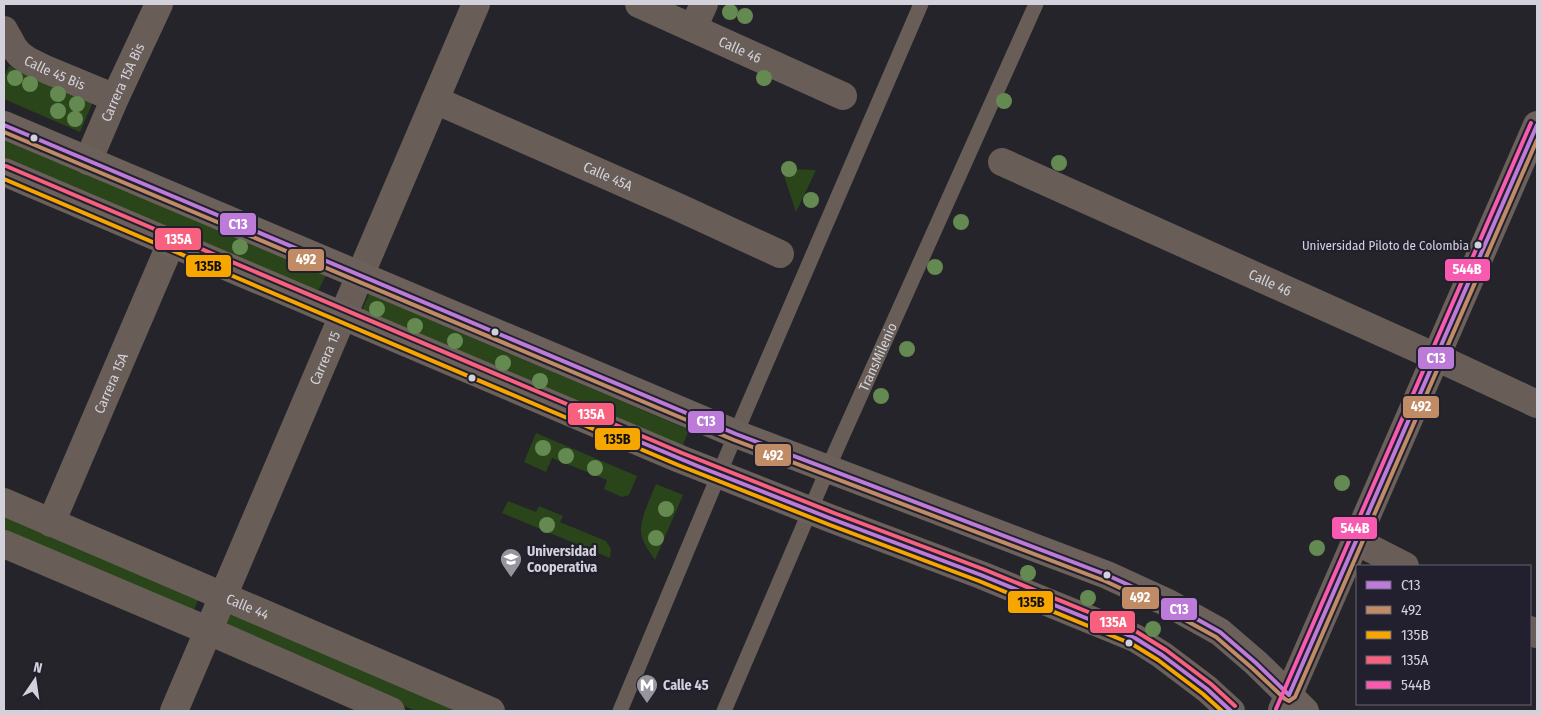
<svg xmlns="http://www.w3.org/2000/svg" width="1541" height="715" viewBox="0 0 1541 715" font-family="'Fira Sans Condensed',sans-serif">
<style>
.green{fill:#294519}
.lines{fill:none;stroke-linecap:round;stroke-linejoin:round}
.service{stroke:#685e57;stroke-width:15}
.minor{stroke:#685e57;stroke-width:28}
.tertiary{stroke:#685e57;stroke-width:28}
.secondary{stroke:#6b605a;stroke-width:28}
.bus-1-casing{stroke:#22202e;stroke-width:8}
.bus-2-casing{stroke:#22202e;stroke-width:8}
.bus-3-casing{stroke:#22202e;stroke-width:8}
.bus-4-casing{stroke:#22202e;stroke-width:8}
.bus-5-casing{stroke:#22202e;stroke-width:8}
.bus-1{stroke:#bd7bd9;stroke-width:4}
.bus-2{stroke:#c18c65;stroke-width:4}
.bus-3{stroke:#f7a600;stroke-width:4}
.bus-4{stroke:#f8607d;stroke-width:4}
.bus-5{stroke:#f75aaf;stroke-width:4}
.tree{fill:#648a52}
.bus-dot{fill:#d3d2dc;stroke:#22202e;stroke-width:2}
.labels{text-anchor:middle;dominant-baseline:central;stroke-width:4.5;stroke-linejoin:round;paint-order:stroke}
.bus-label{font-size:13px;fill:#d3d2dc;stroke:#22202e;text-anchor:end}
.street-label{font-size:14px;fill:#d3d2dc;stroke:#22202e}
.poi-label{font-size:14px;font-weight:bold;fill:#d3d2dc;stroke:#22202e;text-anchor:start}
.line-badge{stroke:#22202e;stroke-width:2}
.badge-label{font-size:14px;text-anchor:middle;font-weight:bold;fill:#fff}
.pale-badge-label{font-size:14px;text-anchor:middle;font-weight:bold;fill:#111}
</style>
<rect width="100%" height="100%" fill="#24242a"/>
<g class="green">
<polygon points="9,66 93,102 80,132 4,99 4,77"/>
<polygon points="4,129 327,273 317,293 4,157"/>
<polygon points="789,169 816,170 796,212 784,176"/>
<polygon points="369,294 689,430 682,447 362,310"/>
<polygon points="536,433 637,476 629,495 622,497 604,489 607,480 552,458 546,472 524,462"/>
<path d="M 656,484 L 683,495 L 655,560 C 650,552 642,543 641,532 C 640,518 651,497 656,484 Z"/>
<polygon points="508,501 536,512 539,506 563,516 560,522 606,541 611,549 610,558 502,513"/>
<polygon points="4,512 200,595 192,615 4,536"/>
<polygon points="228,611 459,711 416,711 221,626"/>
</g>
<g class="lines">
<g class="service">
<polyline points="620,711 745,412 921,4"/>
<path id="s1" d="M 724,711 L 836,450 L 1036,4"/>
</g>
<g class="minor">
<path id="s2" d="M 639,4 L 843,96"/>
<polyline points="693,28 704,4"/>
<path id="s3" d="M 4,30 L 14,48 L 20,55 L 27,60 L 45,69 L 115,98"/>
<path id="s4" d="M 435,100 L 678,207 L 780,254"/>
<path id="s5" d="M 88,161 L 115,98 L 159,4"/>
<path id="s6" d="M 1002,162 L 1436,357"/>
<path id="s7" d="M 4,502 L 491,711"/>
<path id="s8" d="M 51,523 L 171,243"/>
<polyline points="1356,541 1405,566"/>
<polyline points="4,544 209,631 391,711"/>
<polyline points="1530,630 1537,634"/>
<path id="s9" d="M 174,711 L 476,4"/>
</g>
<polyline class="tertiary" points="1436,357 1537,404"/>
<g class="secondary">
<polyline points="4,125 736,434 1107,575 1168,603 1220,632 1256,663 1305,711"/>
<polyline points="4,172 680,459 832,519 981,575 1135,638 1162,655 1207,689 1231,711"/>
<polyline points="1282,710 1537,125"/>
</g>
<g class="bus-1-casing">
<g id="bus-1">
<polyline points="4,125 736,434 1107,575 1168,603 1220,632 1256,663 1289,695 1537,125"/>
<polyline points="581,417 700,467 832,519 981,575 1135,638 1162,655 1207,689 1231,711"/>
</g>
</g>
<g class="bus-2-casing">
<polyline id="bus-2" points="4,132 734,440 1105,581 1165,609 1216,637 1252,668 1285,699 1289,701 1295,697 1537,140"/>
</g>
<g class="bus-3-casing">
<polyline id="bus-3" points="4,179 678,465 830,525 979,581 1132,644 1158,660 1203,694 1222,711"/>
</g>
<g class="bus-4-casing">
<polyline id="bus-4" points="6,166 682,453 834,513 983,569 1137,632 1166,650 1211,684 1235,706"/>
</g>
<g class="bus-5-casing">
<polyline id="bus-5" points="1276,709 1531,123"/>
</g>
<use href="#bus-1" class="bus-1"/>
<use href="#bus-2" class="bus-2"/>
<use href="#bus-3" class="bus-3"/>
<use href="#bus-4" class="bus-4"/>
<use href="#bus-5" class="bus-5"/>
</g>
<g class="tree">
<circle cx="730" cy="12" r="8"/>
<circle cx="745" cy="16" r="8"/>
<circle cx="15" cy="78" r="8"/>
<circle cx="764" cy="78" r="8"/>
<circle cx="30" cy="84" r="8"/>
<circle cx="58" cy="94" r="8"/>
<circle cx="1004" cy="101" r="8"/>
<circle cx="77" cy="104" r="8"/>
<circle cx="58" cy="111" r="8"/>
<circle cx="75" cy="119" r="8"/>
<circle cx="1059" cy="163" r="8"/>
<circle cx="789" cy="169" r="8"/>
<circle cx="811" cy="200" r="8"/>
<circle cx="961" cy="222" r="8"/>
<circle cx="240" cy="247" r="8"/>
<circle cx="935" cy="267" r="8"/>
<circle cx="377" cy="309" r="8"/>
<circle cx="415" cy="326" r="8"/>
<circle cx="455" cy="341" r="8"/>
<circle cx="907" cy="349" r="8"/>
<circle cx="503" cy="363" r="8"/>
<circle cx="540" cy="381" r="8"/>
<circle cx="881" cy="396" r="8"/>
<circle cx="543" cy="448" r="8"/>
<circle cx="566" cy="456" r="8"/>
<circle cx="595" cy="468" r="8"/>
<circle cx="1342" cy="483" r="8"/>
<circle cx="666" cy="509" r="8"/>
<circle cx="547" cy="525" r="8"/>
<circle cx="656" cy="538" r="8"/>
<circle cx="1317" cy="548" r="8"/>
<circle cx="1028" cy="573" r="8"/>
<circle cx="1088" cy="598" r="8"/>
<circle cx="1153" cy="629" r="8"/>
</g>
<defs>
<g id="university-pin" transform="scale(1.125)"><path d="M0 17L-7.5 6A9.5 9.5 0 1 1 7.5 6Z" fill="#96959e" stroke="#22202e"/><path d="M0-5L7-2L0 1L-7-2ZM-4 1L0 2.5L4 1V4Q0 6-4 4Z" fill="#fff"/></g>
<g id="metro-pin" transform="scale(1.125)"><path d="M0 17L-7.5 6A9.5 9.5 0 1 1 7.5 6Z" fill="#96959e" stroke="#22202e"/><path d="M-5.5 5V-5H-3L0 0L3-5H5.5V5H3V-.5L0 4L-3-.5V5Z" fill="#fff"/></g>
</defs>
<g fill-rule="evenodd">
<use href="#university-pin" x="511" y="559"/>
<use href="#metro-pin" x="647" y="685"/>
</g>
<g class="bus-dot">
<circle cx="34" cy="138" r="4.5"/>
<circle cx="1478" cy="245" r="4.5"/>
<circle cx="495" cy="332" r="4.5"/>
<circle cx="472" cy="378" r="4.5"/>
<circle cx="1107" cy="575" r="4.5"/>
<circle cx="1129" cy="643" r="4.5"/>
</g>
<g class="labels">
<g class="bus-label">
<text x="1469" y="245">Universidad Piloto de Colombia</text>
</g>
<g class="street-label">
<text stroke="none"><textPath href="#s2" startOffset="111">Calle 46</textPath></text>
<text stroke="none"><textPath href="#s3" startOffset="69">Calle 45 Bis</textPath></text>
<text stroke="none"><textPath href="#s5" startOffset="86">Carrera 15A Bis</textPath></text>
<text stroke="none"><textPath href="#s4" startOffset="189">Calle 45A</textPath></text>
<text stroke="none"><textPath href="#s6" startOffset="294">Calle 46</textPath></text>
<text stroke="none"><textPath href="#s1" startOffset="386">TransMilenio</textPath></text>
<text stroke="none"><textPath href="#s9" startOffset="384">Carrera 15</textPath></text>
<text stroke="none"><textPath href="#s8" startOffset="152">Carrera 15A</textPath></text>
<text stroke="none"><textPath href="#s7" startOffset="265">Calle 44</textPath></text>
</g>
<g class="poi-label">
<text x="527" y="551">Universidad<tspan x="527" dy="16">Cooperativa</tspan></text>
<text x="663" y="685">Calle 45</text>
</g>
</g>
<g class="line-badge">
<rect x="219" y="212" width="38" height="24" rx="5" fill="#bd7bd9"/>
<rect x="154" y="227" width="48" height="24" rx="5" fill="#f8607d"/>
<rect x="287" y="248" width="38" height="24" rx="5" fill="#c18c65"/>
<rect x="185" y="254" width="47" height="24" rx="5" fill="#f7a600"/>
<rect x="1444" y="258" width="47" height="24" rx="5" fill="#f75aaf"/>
<rect x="1417" y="346" width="38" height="24" rx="5" fill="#bd7bd9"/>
<rect x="1402" y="395" width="38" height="24" rx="5" fill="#c18c65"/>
<rect x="567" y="402" width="48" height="24" rx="5" fill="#f8607d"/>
<rect x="687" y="410" width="38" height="24" rx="5" fill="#bd7bd9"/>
<rect x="594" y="427" width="47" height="24" rx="5" fill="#f7a600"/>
<rect x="754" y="443" width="38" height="24" rx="5" fill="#c18c65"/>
<rect x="1331" y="516" width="47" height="24" rx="5" fill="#f75aaf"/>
<rect x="1121" y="586" width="39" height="24" rx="5" fill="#c18c65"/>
<rect x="1007" y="590" width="47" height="24" rx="5" fill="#f7a600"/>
<rect x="1160" y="597" width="38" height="24" rx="5" fill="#bd7bd9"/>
<rect x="1089" y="610" width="47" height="24" rx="5" fill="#f8607d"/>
</g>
<g class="badge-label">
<text x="238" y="229">C13</text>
<text x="178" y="244">135A</text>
<text x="306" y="264">492</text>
<text x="1467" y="274">544B</text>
<text x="1436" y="363">C13</text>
<text x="1421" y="411">492</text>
<text x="591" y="419">135A</text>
<text x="706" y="426">C13</text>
<text x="773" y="460">492</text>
<text x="1355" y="533">544B</text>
<text x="1140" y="602">492</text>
<text x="1179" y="614">C13</text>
<text x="1113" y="627">135A</text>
</g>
<g class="pale-badge-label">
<text x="208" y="271">135B</text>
<text x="617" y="444">135B</text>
<text x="1031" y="607">135B</text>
</g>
<rect width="1541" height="715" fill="none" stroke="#d3d2dc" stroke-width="10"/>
<rect x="1356" y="565" width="175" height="140" fill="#22202e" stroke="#696774"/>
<rect x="1366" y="581" width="25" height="8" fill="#bd7bd9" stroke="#696774"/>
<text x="1401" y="590" font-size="15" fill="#d3d2dc">C13</text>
<rect x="1366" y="606" width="25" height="8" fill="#c18c65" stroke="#696774"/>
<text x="1401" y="615" font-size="15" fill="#d3d2dc">492</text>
<rect x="1366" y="631" width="25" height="8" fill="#f7a600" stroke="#696774"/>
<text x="1401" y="640" font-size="15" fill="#d3d2dc">135B</text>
<rect x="1366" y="656" width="25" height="8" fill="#f8607d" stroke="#696774"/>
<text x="1401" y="665" font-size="15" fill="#d3d2dc">135A</text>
<rect x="1366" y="681" width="25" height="8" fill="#f75aaf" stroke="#696774"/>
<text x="1401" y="690" font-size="15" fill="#d3d2dc">544B</text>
<g transform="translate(35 680) rotate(13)" stroke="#22202e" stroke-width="4" paint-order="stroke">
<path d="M0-4L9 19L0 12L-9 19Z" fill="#d3d2dc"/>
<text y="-8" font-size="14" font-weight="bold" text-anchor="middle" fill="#d3d2dc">N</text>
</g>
</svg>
